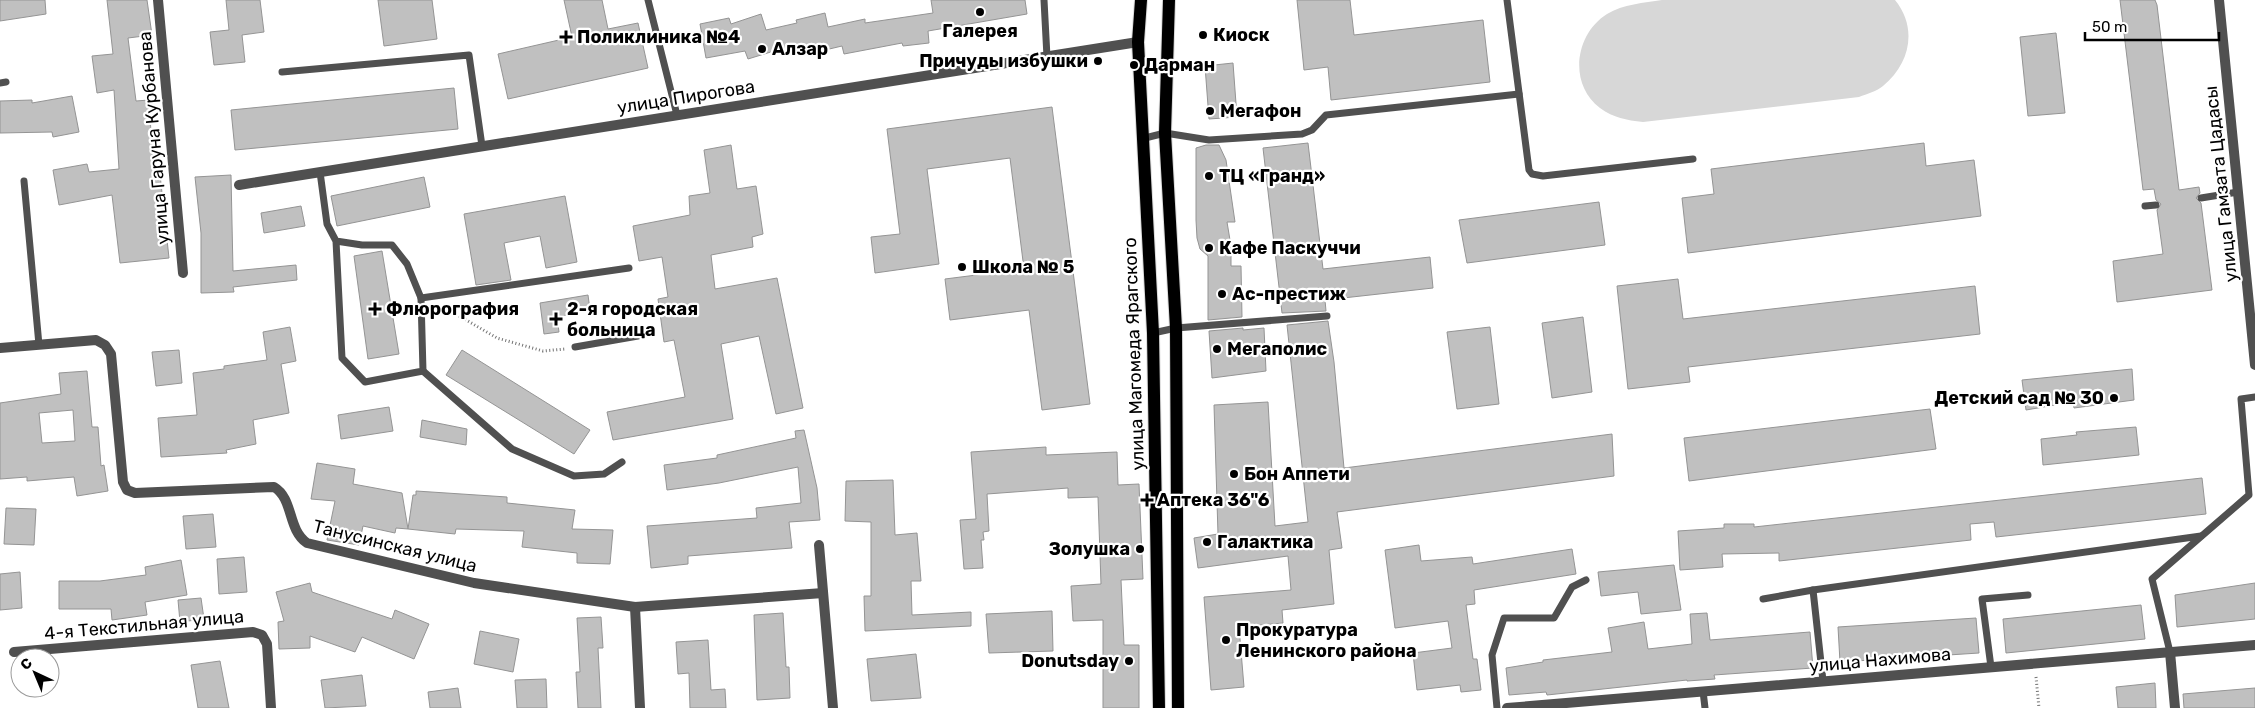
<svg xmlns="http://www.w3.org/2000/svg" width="2255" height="708" viewBox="0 0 2255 708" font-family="Rubik,sans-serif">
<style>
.green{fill:#d7d7d7}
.building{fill:#c0c0c0;stroke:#949494;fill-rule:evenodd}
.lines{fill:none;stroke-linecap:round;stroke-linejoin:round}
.primary-casing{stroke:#dbdbdb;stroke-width:14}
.path{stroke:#727272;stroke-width:3;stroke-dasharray:1 2.5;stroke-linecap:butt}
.service{stroke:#505050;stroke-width:7}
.minor{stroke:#505050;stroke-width:10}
.primary{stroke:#000;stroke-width:12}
.poi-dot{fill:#000;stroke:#fff;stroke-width:2}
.labels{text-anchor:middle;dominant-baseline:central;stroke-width:4.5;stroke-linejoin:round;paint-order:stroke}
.poi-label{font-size:18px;font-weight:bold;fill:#000;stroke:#fff;text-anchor:start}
.street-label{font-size:18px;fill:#000;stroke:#fff}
</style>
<rect width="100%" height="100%" fill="#fff"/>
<path class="green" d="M 1662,0 L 1895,0 C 1918,28 1910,64 1883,86 C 1877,91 1867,94 1859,97 L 1643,122 C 1626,120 1614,118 1600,108 C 1568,84 1575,34 1607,14 C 1623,4 1644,3 1662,0 Z"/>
<g class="building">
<polygon points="0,0 45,0 46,14 0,21"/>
<polygon points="107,0 147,0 152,35 128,38 136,101 149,100 153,165 159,165 169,258 120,263 112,195 59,205 53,170 87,164 89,172 119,169 114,90 97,93 92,56 113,54"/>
<polygon points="226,0 260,0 264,32 242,35 245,62 214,65 210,32 229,30"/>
<polygon points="378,0 432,0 437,39 384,46"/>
<polygon points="564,0 602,0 608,29 638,23 648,68 508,99 498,54 572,37"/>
<polygon points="931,0 1025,0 1027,14 928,31 929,43 903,46 902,43 844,54 842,46 804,55 803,48 775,54 774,51 748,59 745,51 706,58 700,24 729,18 731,24 761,14 766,30 797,23 796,20 825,13 828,27 865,19 865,23 933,13"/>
<polygon points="1297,0 1350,0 1354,35 1483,20 1490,82 1331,100 1328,67 1304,70"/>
<polygon points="2120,0 2155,0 2157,5 2179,190 2199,187 2200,193 2196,198 2201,203 2212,290 2117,302 2113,261 2163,254 2157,210 2161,204 2156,200 2154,189 2143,190"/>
<polygon points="2056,33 2065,113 2028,116 2020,37"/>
<polygon points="1233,63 1237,117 1209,119 1205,66"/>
<polygon points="454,88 458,129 235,150 231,110"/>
<polygon points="72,96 79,132 53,137 52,132 0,133 0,101 32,100 32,103"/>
<polygon points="1052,107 1090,404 1042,410 1029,310 950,320 945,279 1024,269 1010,158 927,169 939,264 875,273 871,237 900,234 887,129"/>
<polygon points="1308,143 1323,269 1430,257 1433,288 1325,300 1326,311 1282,313 1263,148"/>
<polygon points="1924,143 1926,166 1974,160 1981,216 1688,253 1682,198 1714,194 1711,169"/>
<polygon points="731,145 737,189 756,186 763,234 752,237 753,247 711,255 715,289 777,278 803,408 776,414 759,336 721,344 733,419 613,440 607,412 685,397 674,340 664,342 658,299 668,297 662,257 639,261 633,226 690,215 689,196 710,193 704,150"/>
<polygon points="1206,145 1219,145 1226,160 1235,222 1227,222 1231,246 1231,266 1241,266 1242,317 1208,320 1208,256 1200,249 1197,238 1196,220 1196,148"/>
<polygon points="231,175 233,271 296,265 297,280 233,287 234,292 201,293 201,233 195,177"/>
<polygon points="424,177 430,207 337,226 331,196"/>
<polygon points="565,196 577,262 546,268 540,236 504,243 511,280 476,285 464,214"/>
<polygon points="1599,202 1605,245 1467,263 1459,220"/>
<polygon points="301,206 305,226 264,233 261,213"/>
<polygon points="382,251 399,354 368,359 354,256"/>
<polygon points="1678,279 1683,319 1975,286 1980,334 1688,367 1690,382 1628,389 1617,286"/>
<polygon points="588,295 590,310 557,317 559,332 544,334 540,303"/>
<polygon points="1583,317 1592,392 1552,398 1542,323"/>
<polygon points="1328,321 1334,362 1344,468 1612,434 1614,476 1337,512 1342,548 1329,550 1334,604 1282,610 1283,623 1239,627 1244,687 1211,690 1204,597 1291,590 1288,556 1198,568 1194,538 1218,534 1214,405 1268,402 1275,526 1308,522 1287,325"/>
<polygon points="290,327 296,361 281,364 289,413 253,420 256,444 226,450 227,453 161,457 158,418 197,415 193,373 224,369 224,366 267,360 263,332"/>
<polygon points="1490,327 1499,404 1457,409 1447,332"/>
<polygon points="1243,328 1243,330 1264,328 1266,371 1212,378 1209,331"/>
<polygon points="179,350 182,383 156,386 152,352"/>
<polygon points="462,350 590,430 574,454 446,375"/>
<polygon points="2132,369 2134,400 2074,408 2073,402 2026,410 2022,380"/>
<path d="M 87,371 L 92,427 L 98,427 L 101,466 L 104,465 L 108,491 L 77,496 L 74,477 L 27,481 L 27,477 L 0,479 L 0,403 L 61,394 L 59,373 ZM 73,410 L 75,441 L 42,443 L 39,413 Z"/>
<polygon points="389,407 393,431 341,439 338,415"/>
<polygon points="1930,409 1936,449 1689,481 1684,438"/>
<polygon points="422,420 467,429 466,445 420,437"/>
<polygon points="2136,427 2139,455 2043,465 2041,439 2077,435 2076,432"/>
<polygon points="804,430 817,488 820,520 789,522 792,548 688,556 688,564 651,568 647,526 757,518 756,508 801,503 798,467 719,483 667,490 664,465 717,458 717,455 796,438 795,431"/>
<polygon points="1046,447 1046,455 1117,452 1118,485 1139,484 1143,579 1121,580 1124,645 1139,645 1139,708 1103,708 1103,620 1073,621 1071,586 1101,584 1098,497 1068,498 1068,488 987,494 989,531 983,532 984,540 981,540 983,568 964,569 960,520 976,519 971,452"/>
<polygon points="317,463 355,469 353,484 402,493 408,529 396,528 395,533 363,526 359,545 327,540 335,501 311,499"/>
<polygon points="2202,478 2206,514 1996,537 1994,522 1970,524 1971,540 1779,561 1779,553 1722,554 1723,567 1680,570 1678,531 1724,528 1724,524 1754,524 1754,527"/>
<polygon points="893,480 895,535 917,533 921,581 911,581 912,615 971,612 971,626 865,631 864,596 871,596 871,522 845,521 846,481"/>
<polygon points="416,491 507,497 507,503 575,510 572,529 613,530 610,564 577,563 577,553 522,547 524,531 456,529 455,534 408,529 413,495 416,495"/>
<polygon points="6,508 36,509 34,545 4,544"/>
<polygon points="213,514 216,547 186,549 183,516"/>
<polygon points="1419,545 1421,561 1472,557 1473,564 1572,549 1576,574 1474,590 1475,604 1466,605 1473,659 1477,659 1481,690 1461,692 1460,685 1417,690 1413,653 1452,648 1448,621 1395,628 1385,550"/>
<polygon points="244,557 247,592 219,594 217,559"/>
<polygon points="181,560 187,595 145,602 147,615 112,620 111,609 59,609 59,581 100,581 146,575 145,567"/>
<polygon points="1674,565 1681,610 1641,614 1638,592 1601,596 1598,572"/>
<polygon points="20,572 22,608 0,610 0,574"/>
<polygon points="310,583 312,592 392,619 395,610 429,624 414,659 362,637 355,652 310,636 310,648 279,649 278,622 284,621 276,592"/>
<polygon points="2255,583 2255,619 2177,627 2175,595"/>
<polygon points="201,598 204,619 180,622 178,600"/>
<polygon points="2141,605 2145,639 2006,653 2003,619"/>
<polygon points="1052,611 1053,651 989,653 986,614"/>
<polygon points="783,613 786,667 789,667 790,698 757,700 754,615"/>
<polygon points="1707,613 1710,640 1810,632 1813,668 1714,675 1715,679 1687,681 1687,680 1547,695 1546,692 1509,695 1506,668 1543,662 1543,660 1612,652 1608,628 1644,622 1648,649 1692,644 1690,614"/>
<polygon points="601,617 603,648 598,648 601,708 578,708 576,672 580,672 577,618"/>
<polygon points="1976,618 1979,653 1840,662 1838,627"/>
<polygon points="480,631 519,639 513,672 474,664"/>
<polygon points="708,640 711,690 725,689 726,708 690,708 689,673 678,674 676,642"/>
<polygon points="916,654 921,698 871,701 867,659"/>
<polygon points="220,661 229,708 198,708 191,665"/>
<polygon points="362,675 366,706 325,708 321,680"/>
<polygon points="546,679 547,708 517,708 515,680"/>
<polygon points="2155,683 2156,708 2118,708 2116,687"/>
<polygon points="458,688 461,708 430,708 428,692"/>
<polygon points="2255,688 2255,708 2184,708 2183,694"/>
</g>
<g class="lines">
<g class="primary-casing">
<g id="primary">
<polyline points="1141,0 1138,42 1153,333 1159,708"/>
<polyline points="1169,0 1165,133 1176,328 1178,708"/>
</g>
</g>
<g class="path">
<polyline points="444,307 497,338 543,351 565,349"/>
<polyline points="2036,677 2039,708"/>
</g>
<g class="service">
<polyline points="648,0 677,115"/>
<polyline points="1044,0 1047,57"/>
<polyline points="1507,0 1529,170 1532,174 1543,176 1693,159"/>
<polyline points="282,72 469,55 482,146"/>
<polyline points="0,83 6,82"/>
<polyline points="1145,138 1165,133 1209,140 1302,134 1312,130 1326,115 1519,94"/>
<polyline points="320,172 327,224 336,241 362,245 392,245 407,264 421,298 423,371 365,382 342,358 336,241"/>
<polyline points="24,181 39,345"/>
<polyline points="2201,198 2238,192"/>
<polyline points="2145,206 2156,205"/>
<polyline points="421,298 629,268"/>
<polyline points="1153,333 1176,328 1327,316"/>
<polyline points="575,347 638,336"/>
<polyline points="423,371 512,449 574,476 604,474 622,462"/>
<polyline points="1813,590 2201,536"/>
<polyline points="1763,599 1813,590 1823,681"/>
<polyline points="2170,652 2152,579 2249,495 2241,399 2255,397"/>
<polyline points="1991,667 1982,599 2028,595"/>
<polyline points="1703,691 1705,708"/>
<polyline points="1497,708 1492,655 1504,618 1554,618 1572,587 1586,580"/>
</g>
<g class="minor">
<polyline points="158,0 183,273"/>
<polyline points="2219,0 2255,365"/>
<polyline points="239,185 1138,42"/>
<path d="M 0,348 L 96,340 L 105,345 L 111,354 L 123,482 L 127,490 L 135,493 L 274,487 C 294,499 287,529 307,543 L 474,583 L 635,607 L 823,593"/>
<polyline points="819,545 833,708"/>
<polyline points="635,607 640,708"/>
<polyline points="14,652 253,632 262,635 267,644 271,708"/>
<polyline points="2170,652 2175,708"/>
<polyline points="1507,708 2255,645"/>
</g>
<use href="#primary" class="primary"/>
</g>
<g class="poi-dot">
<circle cx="980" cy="12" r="5"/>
<circle cx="1203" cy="35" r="5"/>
<path d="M563.5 29.5h5v5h5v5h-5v5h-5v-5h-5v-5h5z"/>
<circle cx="762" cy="49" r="5"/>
<circle cx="1098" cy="61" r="5"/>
<circle cx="1134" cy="65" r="5"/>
<circle cx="1210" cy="111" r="5"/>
<circle cx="1209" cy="176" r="5"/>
<circle cx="1209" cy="248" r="5"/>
<circle cx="962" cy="267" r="5"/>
<circle cx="1222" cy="294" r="5"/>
<path d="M372.5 301.5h5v5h5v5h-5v5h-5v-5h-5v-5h5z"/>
<path d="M553.5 311.5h5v5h5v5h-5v5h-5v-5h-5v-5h5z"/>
<circle cx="1217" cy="349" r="5"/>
<circle cx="2114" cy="398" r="5"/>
<circle cx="1234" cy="474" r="5"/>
<path d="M1144.5 492.5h5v5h5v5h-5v5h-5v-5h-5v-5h5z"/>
<circle cx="1207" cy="542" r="5"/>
<circle cx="1140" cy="549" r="5"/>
<circle cx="1226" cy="640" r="5"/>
<circle cx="1129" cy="661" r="5"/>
</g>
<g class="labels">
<g class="poi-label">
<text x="980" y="31" text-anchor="middle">Галерея</text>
<text x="1213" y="35">Киоск</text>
<text x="577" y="37">Поликлиника №4</text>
<text x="772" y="49">Алзар</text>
<text x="1088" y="61" text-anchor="end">Причуды избушки</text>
<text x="1144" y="65">Дарман</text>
<text x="1220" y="111">Мегафон</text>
<text x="1219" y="176">ТЦ «Гранд»</text>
<text x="1219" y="248">Кафе Паскуччи</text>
<text x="972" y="267">Школа № 5</text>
<text x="1232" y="294">Ас-престиж</text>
<text x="386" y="309">Флюрография</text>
<text x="567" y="309">2-я городская<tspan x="567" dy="21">больница</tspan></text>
<text x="1227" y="349">Мегаполис</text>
<text x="2104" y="398" text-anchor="end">Детский сад № 30</text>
<text x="1244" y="474">Бон Аппети</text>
<text x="1157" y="500">Аптека 36"6</text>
<text x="1217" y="542">Галактика</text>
<text x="1130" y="549" text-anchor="end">Золушка</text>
<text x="1236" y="630">Прокуратура<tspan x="1236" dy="21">Ленинского района</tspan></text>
<text x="1119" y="661" text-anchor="end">Donutsday</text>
</g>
<g class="street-label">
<text transform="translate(686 97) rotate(-9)">улица Пирогова</text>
<text transform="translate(154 138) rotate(-95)">улица Гаруна Курбанова</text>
<text transform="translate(2221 184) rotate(-96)">улица Гамзата Цадасы</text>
<text transform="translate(1134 354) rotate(-92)">улица Магомеда Ярагского</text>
<text transform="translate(395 546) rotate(14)">Танусинская улица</text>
<text transform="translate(144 625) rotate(-5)">4-я Текстильная улица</text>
<text transform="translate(1880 660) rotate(-5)">улица Нахимова</text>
</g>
</g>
<g transform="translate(35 673) rotate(316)"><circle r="24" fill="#ffffff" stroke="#999999"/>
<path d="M0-4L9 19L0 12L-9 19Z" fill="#000000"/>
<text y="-8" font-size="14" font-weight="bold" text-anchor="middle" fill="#000000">С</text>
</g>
<path d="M2085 32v8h134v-8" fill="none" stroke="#000000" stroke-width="2.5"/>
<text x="2092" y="32" font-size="15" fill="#000000" stroke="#ffffff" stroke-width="4" paint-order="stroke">50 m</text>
</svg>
